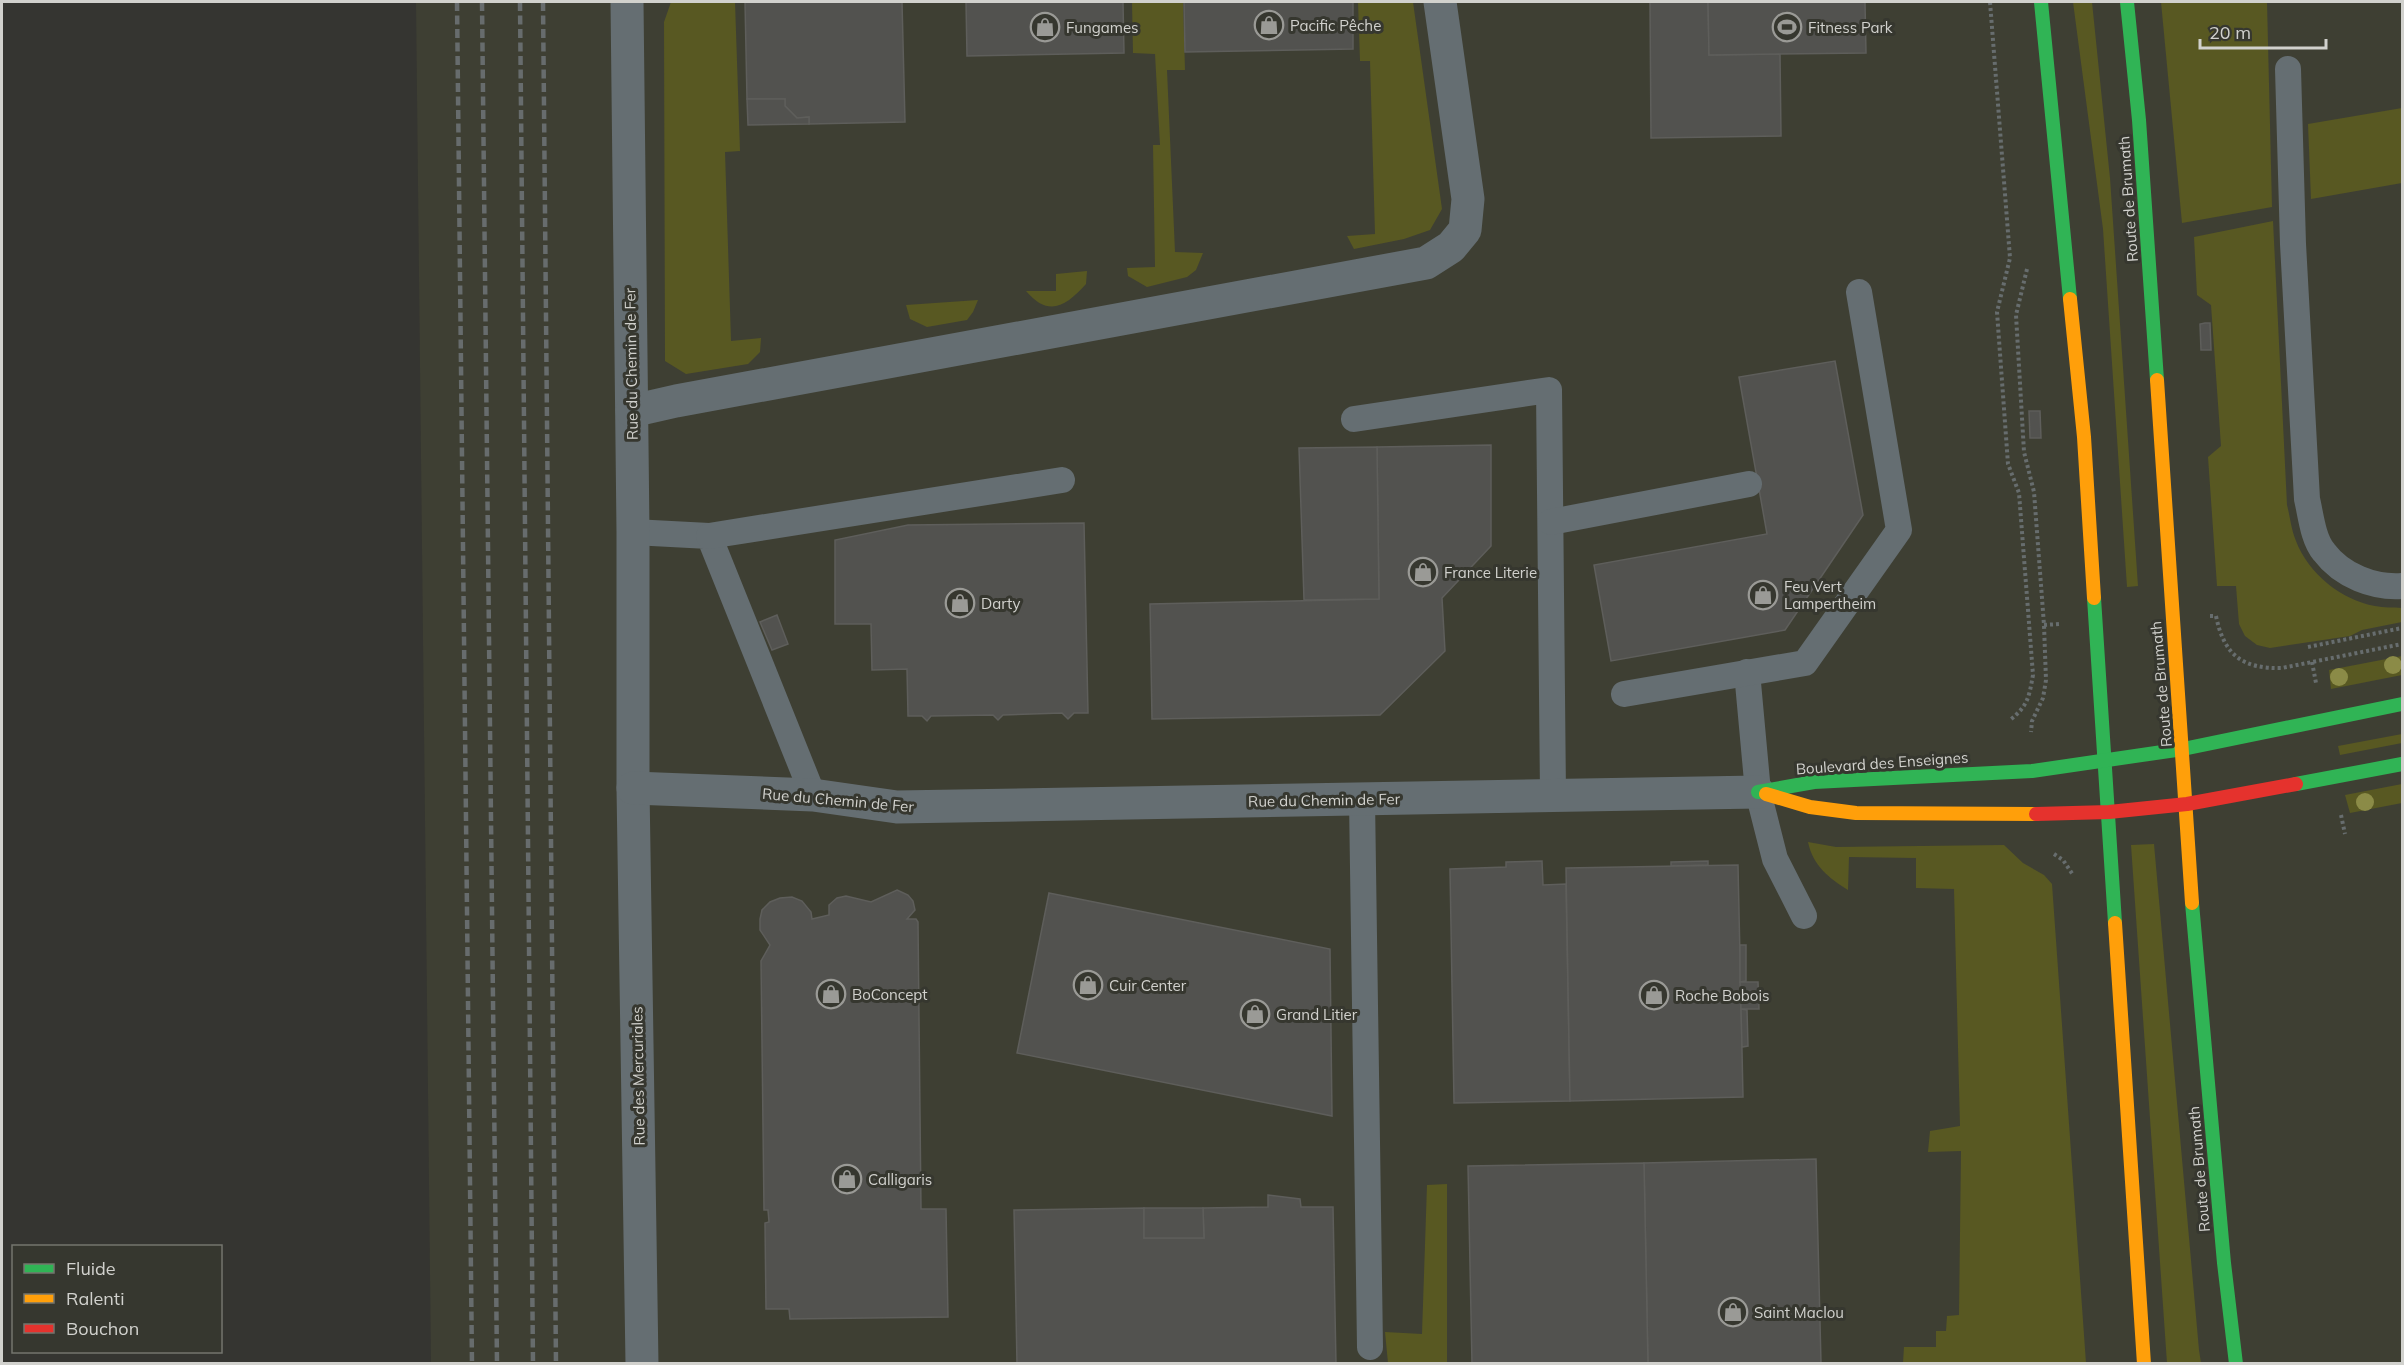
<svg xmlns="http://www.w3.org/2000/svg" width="2404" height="1365" viewBox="0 0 2404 1365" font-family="Mulish,sans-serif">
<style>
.built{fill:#3e3f33}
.green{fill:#585822}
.building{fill:#52524f;stroke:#5e5e5b;stroke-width:1.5}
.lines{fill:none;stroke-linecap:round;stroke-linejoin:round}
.path{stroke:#676d6e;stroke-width:4;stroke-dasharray:3 3;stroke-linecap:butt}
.lane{stroke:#656e72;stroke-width:26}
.street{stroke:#656e72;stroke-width:33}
.fast{stroke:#30b455;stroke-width:14}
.slow{stroke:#ff9f0a;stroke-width:14}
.jam{stroke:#e5322d;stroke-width:14}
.rail{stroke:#676c6d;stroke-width:4.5;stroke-dasharray:9 4.5;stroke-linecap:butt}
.tree{fill:#8b8b47}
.labels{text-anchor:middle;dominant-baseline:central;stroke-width:6;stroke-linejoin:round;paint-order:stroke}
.poi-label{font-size:15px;fill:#d1d1cd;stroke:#36372f;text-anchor:start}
.street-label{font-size:15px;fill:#d1d1cd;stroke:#36372f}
</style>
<rect width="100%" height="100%" fill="#353531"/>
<polygon class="built" points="416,2 2402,2 2402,1363 431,1363"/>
<g class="green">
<polygon points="671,2 735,2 740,151 725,152 731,341 761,338 760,352 748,364 686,374 665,361 664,22"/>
<polygon points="1132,2 1183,2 1185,70 1167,70 1175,252 1203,253 1196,270 1187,277 1147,287 1128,276 1127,268 1155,267 1153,145 1160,145 1155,54 1133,53"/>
<polygon points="1358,2 1413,2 1442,209 1430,230 1404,239 1354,249 1347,236 1375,234 1370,61 1360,61"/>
<polygon points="2073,2 2092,2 2110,178 2138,586 2127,587 2103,229"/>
<polygon points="2161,2 2267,2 2272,207 2182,223"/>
<polygon points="2402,108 2402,183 2311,199 2308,124"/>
<path d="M 2273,221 L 2287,505 C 2290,516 2291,529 2296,541 C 2308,573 2341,600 2375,606 C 2384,608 2393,607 2402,608 L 2402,622 L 2362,630 L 2350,636 L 2270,648 L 2257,645 L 2245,636 L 2239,624 L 2236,586 L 2217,586 L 2208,457 L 2221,446 L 2211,305 L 2197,295 L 2194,237 Z"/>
<path d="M 1087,271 L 1086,284 C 1066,306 1049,318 1026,291 L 1056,291 L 1056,274 Z"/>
<polygon points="978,300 973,312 967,320 927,327 910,319 906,305"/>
<polygon points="2402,656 2402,675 2331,689 2329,670"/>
<polygon points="2402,734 2402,743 2340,755 2338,746"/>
<polygon points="2402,784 2402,803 2350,813 2345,795"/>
<path d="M 1808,842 L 1836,847 L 2004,845 L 2023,863 L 2044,875 L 2052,884 L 2086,1363 L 1903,1363 L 1904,1347 L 1936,1347 L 1936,1331 L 1946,1331 L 1947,1316 L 1959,1315 L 1961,1151 L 1928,1152 L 1930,1131 L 1960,1126 L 1954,889 L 1916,888 L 1916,858 L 1849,857 L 1848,890 C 1829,878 1813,866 1808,842 Z"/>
<polygon points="2154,844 2199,1350 2201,1363 2167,1363 2131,845"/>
<polygon points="1447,1184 1447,1363 1388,1363 1385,1332 1422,1334 1427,1185"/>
</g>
<g class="building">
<polygon points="745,2 902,2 905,122 809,124 809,117 797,118 785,106 785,99 747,99"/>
<polygon points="966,2 1123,2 1124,53 967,56"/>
<polygon points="1184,2 1353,2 1353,49 1185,52"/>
<polygon points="1650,2 1708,2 1709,55 1780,54 1781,136 1651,138"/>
<polygon points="1708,2 1865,2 1866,53 1709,55"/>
<polygon points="747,99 785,99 785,106 797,118 809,117 809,124 748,125"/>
<polygon points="2205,323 2210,323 2211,350 2201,350 2200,324"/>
<polygon points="1835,361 1863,515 1785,630 1611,661 1594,565 1767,534 1739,377"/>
<polygon points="2029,411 2040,411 2041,438 2030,438"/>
<polygon points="1491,445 1491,546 1442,598 1445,651 1380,715 1152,719 1150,604 1379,599 1377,447"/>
<polygon points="1377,447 1379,599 1304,600 1299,448"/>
<polygon points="1084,523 1088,713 1074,713 1068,719 1062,713 1003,715 998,720 993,715 931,716 927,721 922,716 908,716 907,669 872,670 871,624 835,624 835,540 908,525"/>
<polygon points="777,615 788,644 772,650 760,622"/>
<polygon points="1542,861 1543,885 1566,884 1570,1101 1454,1103 1450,869 1506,867 1506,862"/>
<polygon points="1708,861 1708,865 1671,866 1671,862"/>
<polygon points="1738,865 1743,1097 1570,1101 1566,868"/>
<polygon points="897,890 908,895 913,901 915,910 907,919 916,919 918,922 921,1209 946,1209 948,1317 790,1319 789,1309 766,1309 765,1223 769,1222 768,1210 764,1210 761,961 770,945 760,930 760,919 762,910 770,902 780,898 792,897 802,901 811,912 812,919 829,915 829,905 837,898 846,896 871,902"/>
<polygon points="1049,893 1330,949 1332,1116 1017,1053"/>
<polygon points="1740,945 1746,945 1746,981 1740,982"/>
<polygon points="1740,982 1758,982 1759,1009 1741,1009"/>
<polygon points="1741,1009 1747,1010 1748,1046 1742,1047"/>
<polygon points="1816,1159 1821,1363 1648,1364 1644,1163"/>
<polygon points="1644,1163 1648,1364 1472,1364 1468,1166"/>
<polygon points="1268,1195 1300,1199 1301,1207 1333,1207 1336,1364 1017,1364 1014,1210 1144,1208 1144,1238 1204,1238 1203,1208 1268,1207"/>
<polygon points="1144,1208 1203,1208 1204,1238 1144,1238"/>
</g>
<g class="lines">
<g class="path">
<path d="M 1990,2 L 2010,258 L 1997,312 L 2008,464 L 2019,493 L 2033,675 C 2029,697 2028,706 2010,720"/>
<polyline points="2027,269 2016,315 2024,452 2034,492 2044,625 2046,680 2043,698 2032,721 2031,732"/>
<path d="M 2210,616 L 2216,616 C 2224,655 2242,669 2282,668 L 2402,644"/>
<polyline points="2044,625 2059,624"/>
<polyline points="2308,647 2402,628"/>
<polyline points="2312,662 2316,683"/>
<polyline points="2341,815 2345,834"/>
<polyline points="2054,854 2063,860 2073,875"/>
</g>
<g class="lane">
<path d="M 2288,69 L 2293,244 L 2307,499 C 2311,516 2313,539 2324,552 C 2342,576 2374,588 2402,586"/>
<polyline points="1354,419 1549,390 1553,795"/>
<polyline points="1551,522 1749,484"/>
<polyline points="633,532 709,536 813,795"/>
<polyline points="709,536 1062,480"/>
<polyline points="1747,672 1758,792 1775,859 1804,916"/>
<polyline points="1624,694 1805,663 1899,530 1859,292"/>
<polyline points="1362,799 1370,1347"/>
</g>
<g class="street">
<polyline points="627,2 633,532 633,788 642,1364"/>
<polyline points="632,411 676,401 1426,263 1451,247 1465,230 1468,199 1440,2"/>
<polyline points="633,788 813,795 897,807 1758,792"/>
</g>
<g class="fast">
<polyline points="2041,2 2070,299"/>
<polyline points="2127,2 2139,120 2157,380"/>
<polyline points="2094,598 2115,923"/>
<polyline points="2296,784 2402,764"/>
<polyline points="1758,792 1814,782 2032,771 2183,749 2402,704"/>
<polyline points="2192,903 2224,1263 2236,1364"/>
</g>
<g class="slow">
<polyline points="2070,299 2084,437 2094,598"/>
<polyline points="2157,380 2192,903"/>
<polyline points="1766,794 1810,807 1856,813 2036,814"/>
<polyline points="2115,923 2144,1364"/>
</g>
<polyline class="jam" points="2036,814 2109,812 2187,804 2296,784"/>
<g class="rail">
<polyline points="457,2 472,1364"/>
<polyline points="482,2 497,1364"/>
<polyline points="520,2 533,1364"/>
<polyline points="543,2 556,1364"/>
</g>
</g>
<g class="tree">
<circle cx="2393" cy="665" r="9"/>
<circle cx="2339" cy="677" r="9"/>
<circle cx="2365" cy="802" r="9"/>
</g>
<defs>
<g id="shop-ring" transform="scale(1.5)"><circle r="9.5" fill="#36372f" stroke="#9a9a96" stroke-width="1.5"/><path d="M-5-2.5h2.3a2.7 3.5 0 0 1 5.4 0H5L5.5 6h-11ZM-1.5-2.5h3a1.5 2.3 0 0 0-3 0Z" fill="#9a9a96"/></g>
<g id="stadium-ring" transform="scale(1.5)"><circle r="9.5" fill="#36372f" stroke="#9a9a96" stroke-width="1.5"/><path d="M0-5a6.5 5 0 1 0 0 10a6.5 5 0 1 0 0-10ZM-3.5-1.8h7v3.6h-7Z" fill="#9a9a96"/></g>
</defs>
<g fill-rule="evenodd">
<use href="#shop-ring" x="1269" y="25"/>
<use href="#shop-ring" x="1045" y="27"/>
<use href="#stadium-ring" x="1787" y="27"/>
<use href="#shop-ring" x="1423" y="572"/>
<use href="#shop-ring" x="1763" y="595"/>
<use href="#shop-ring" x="960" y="603"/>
<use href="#shop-ring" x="1088" y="985"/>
<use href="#shop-ring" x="831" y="994"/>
<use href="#shop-ring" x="1654" y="995"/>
<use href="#shop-ring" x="1255" y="1014"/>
<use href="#shop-ring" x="847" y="1179"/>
<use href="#shop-ring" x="1733" y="1312"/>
</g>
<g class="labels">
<g class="poi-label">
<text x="1290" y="25">Pacific Pêche</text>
<text x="1066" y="27">Fungames</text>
<text x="1808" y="27">Fitness Park</text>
<text x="1444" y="572">France Literie</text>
<text x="1784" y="586">Feu Vert<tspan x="1784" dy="17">Lampertheim</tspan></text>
<text x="981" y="603">Darty</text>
<text x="1109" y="985">Cuir Center</text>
<text x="852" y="994">BoConcept</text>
<text x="1675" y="995">Roche Bobois</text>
<text x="1276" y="1014">Grand Litier</text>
<text x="868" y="1179">Calligaris</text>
<text x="1754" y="1312">Saint Maclou</text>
</g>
<g class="street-label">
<text transform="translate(2128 199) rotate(-94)">Route de Brumath</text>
<text transform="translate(631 364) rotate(-91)">Rue du Chemin de Fer</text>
<text transform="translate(2161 684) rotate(-95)">Route de Brumath</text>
<text transform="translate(1882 763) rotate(-4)">Boulevard des Enseignes</text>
<text transform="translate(838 800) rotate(5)">Rue du Chemin de Fer</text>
<text transform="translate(1324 800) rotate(-1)">Rue du Chemin de Fer</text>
<text transform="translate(638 1076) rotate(-91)">Rue des Mercuriales</text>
<text transform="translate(2199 1169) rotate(-95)">Route de Brumath</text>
</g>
</g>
<rect width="2404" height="1365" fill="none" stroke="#d1d1cd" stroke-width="6"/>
<rect x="12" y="1245" width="210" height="108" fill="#36372f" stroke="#74756e" stroke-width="1.5"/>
<rect x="24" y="1264" width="30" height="9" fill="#30b455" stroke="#74756e" stroke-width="1.5"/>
<text x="66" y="1275" font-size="18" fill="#d1d1cd">Fluide</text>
<rect x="24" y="1294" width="30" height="9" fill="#ff9f0a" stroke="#74756e" stroke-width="1.5"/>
<text x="66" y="1305" font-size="18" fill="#d1d1cd">Ralenti</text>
<rect x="24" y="1324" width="30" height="9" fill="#e5322d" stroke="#74756e" stroke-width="1.5"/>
<text x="66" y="1335" font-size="18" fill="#d1d1cd">Bouchon</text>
<path d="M2200 39v9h126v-9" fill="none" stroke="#d1d1cd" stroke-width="3"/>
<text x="2209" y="39" font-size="18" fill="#d1d1cd" stroke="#36372f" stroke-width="4.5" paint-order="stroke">20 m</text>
</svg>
